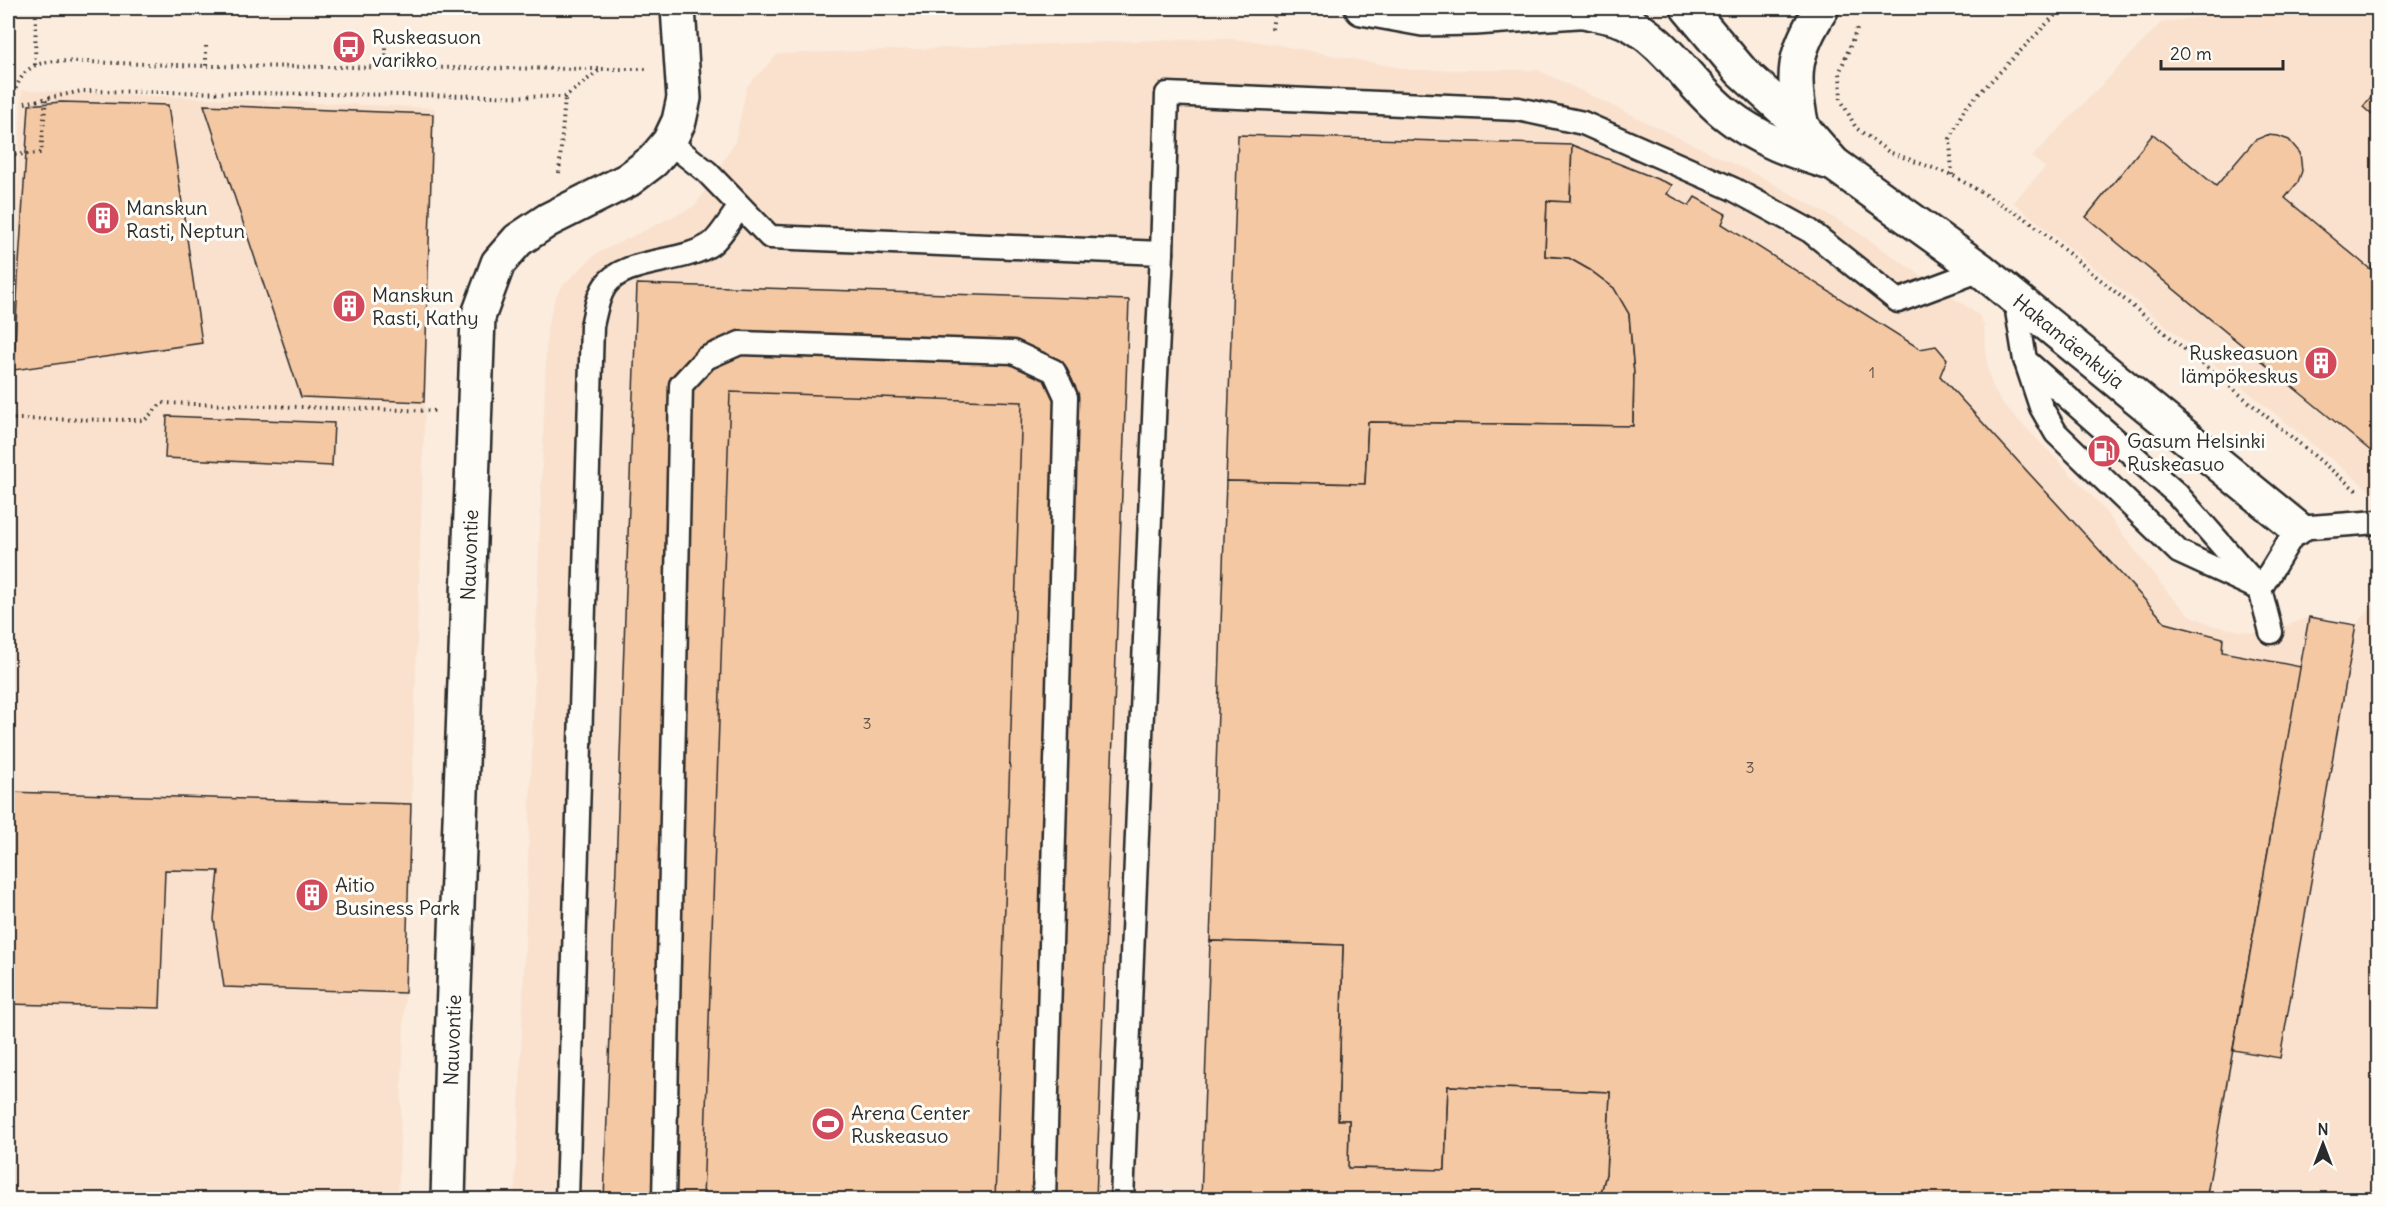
<svg xmlns="http://www.w3.org/2000/svg" width="2386" height="1207" viewBox="0 0 2386 1207" font-family="Delius,sans-serif">
<style>
.built{fill:#f9e1cd}
.building{fill:#f5c8a4;stroke:#2b2b2b;stroke-width:1.5}
.lines{fill:none;stroke-linecap:round;stroke-linejoin:round}
.lane-casing{stroke:#2b2b2b;stroke-width:27}
.street-casing{stroke:#2b2b2b;stroke-width:38}
.primary-casing{stroke:#2b2b2b;stroke-width:38}
.path{stroke:#2b2b2b;stroke-width:4;stroke-dasharray:1.5 4.5;stroke-linecap:butt}
.lane{stroke:#fdfcf7;stroke-width:22}
.street{stroke:#fdfcf7;stroke-width:33}
.primary{stroke:#fdfcf7;stroke-width:33}
.labels{text-anchor:middle;dominant-baseline:central;stroke-width:6;stroke-linejoin:round;paint-order:stroke}
.number-label{font-size:16px;fill:#5e5249}
.poi-label{font-size:20px;fill:#2b2b2b;stroke:#fdfcf7;text-anchor:start}
.street-label{font-size:20px;fill:#2b2b2b;stroke:#fdfcf7}
</style>
<rect width="100%" height="100%" fill="#fbecde"/>
<filter id="ink" filterUnits="userSpaceOnUse"><feTurbulence type="fractalNoise" baseFrequency=".0167" numOctaves="2"/><feDisplacementMap in="SourceGraphic" scale="12" xChannelSelector="R" yChannelSelector="G"/><feConvolveMatrix kernelMatrix="1 2 1 2 8 2 1 2 1" color-interpolation-filters="sRGB"/></filter>
<g filter="url(#ink)">
<g class="built">
<polygon points="2260,8 2378,8 2378,497 2013,202 2045,168 2032,157 2161,23"/>
<polygon points="1218,38 1261,42 1412,70 1538,70 1765,179 1850,227 1980,316 1984,326 1988,370 1992,385 2001,402 2097,501 2168,593 2190,615 2214,626 2253,633 2271,632 2309,617 2356,625 2378,601 2378,1199 514,1200 519,1112 547,328 555,298 563,285 596,254 695,206 735,142 747,86 778,54"/>
<polygon points="22,90 435,108 398,1199 8,1200 8,346"/>
</g>
<g class="building">
<polygon points="2378,88 2378,120 2363,107"/>
<polygon points="61,102 168,105 202,343 14,370 18,279 29,105"/>
<polygon points="204,105 433,114 424,402 301,397"/>
<polygon points="2153,134 2216,186 2255,140 2267,135 2278,136 2289,140 2300,153 2302,171 2298,182 2285,198 2370,269 2378,258 2378,457 2086,217"/>
<polygon points="1238,135 1572,145 1570,202 1547,201 1545,256 1569,258 1590,270 1614,288 1629,314 1634,373 1633,426 1368,422 1365,484 1226,481"/>
<polygon points="1572,145 1672,185 1667,194 1689,206 1695,197 1726,214 1722,224 1920,349 1936,346 1947,359 1940,376 2166,623 2223,638 2222,652 2301,667 2206,1200 1599,1200 1606,1174 1610,1092 1448,1086 1445,1170 1348,1168 1349,1120 1338,1120 1343,945 1210,941 1226,481 1365,484 1368,422 1633,426 1634,373 1629,314 1614,288 1590,270 1569,258 1545,256 1547,201 1570,202"/>
<polygon points="637,284 1129,300 1096,1200 604,1200"/>
<polygon points="730,392 1022,402 995,1200 703,1200"/>
<polygon points="167,416 334,423 332,466 165,458"/>
<polygon points="2309,617 2356,625 2280,1058 2233,1050"/>
<polygon points="8,792 411,804 405,993 224,987 214,919 219,871 165,870 160,1008 8,1004"/>
<polygon points="1210,941 1343,945 1338,1120 1349,1120 1348,1168 1445,1170 1448,1086 1610,1092 1606,1174 1599,1200 1201,1200"/>
</g>
<g class="lines">
<g class="lane-casing">
<g id="lane">
<polyline points="669,142 707,172 770,237 1162,253 1155,395 1122,1200"/>
<polyline points="1162,253 1167,94 1518,109 1583,123 1733,189 1810,231 1898,301 1981,270"/>
<polyline points="2015,298 2025,360 2177,494 2260,589 2271,632"/>
<polyline points="2026,362 2041,407 2056,433 2179,552 2253,586"/>
<polyline points="2260,589 2297,528 2378,522"/>
<path d="M 567,1200 L 592,326 C 595,313 597,298 605,286 C 623,258 683,264 711,244 C 720,238 732,217 739,208"/>
<polyline points="664,1200 681,385 706,358 740,343 1013,352 1054,371 1066,397 1044,1200"/>
</g>
</g>
<g class="street-casing">
<g id="street">
<polyline points="1688,8 1740,70 1802,127 1834,164 1981,270 2297,528"/>
<path d="M 1584,11 C 1596,14 1612,16 1624,21 C 1666,40 1690,86 1726,114 C 1758,140 1795,152 1834,164"/>
<path d="M 1802,127 C 1791,76 1793,52 1822,8"/>
<polyline points="448,1200 452,1044 478,317 498,263 518,240 548,220 628,180 653,161 669,142 679,121 684,98 678,8"/>
</g>
</g>
<g class="primary-casing">
<polyline id="primary" points="1362,8 1423,19 1475,18 1620,8"/>
</g>
<g class="path">
<polyline points="1943,8 1944,18"/>
<polyline points="1272,29 1275,8"/>
<polyline points="1857,29 1840,71 1841,100 1856,128 1889,152 1952,175 2028,220 2357,491"/>
<polyline points="206,46 206,66"/>
<polyline points="35,65 36,8"/>
<polyline points="386,68 386,47"/>
<polyline points="25,103 82,91 565,97 601,69 646,69"/>
<polyline points="9,155 41,153 46,97"/>
<polyline points="559,173 565,97"/>
<polyline points="1952,175 1950,139 1964,109 2062,8"/>
<path d="M 8,184 C 9,152 1,80 36,65 C 41,63 49,62 55,61 L 206,66 L 600,69"/>
<polyline points="8,419 145,420 162,403 438,411"/>
</g>
<use href="#lane" class="lane"/>
<use href="#street" class="street"/>
<use href="#primary" class="primary"/>
</g>
</g>
<defs>
<g id="bus-disc" transform="scale(1.725)"><circle r="9.5" fill="#d1495b" stroke="#fdfcf7"/><path d="M-5-6H5V4H4V6H2V4H-2V6H-4V4H-5ZM-3.5-4V0h7V-4ZM-3.5 1.2v1.5H-2V1.2ZM2 1.2v1.5H3.5V1.2Z" fill="#fff"/></g>
<g id="building-disc" transform="scale(1.725)"><circle r="9.5" fill="#d1495b" stroke="#fdfcf7"/><path d="M-4-6H4V6H1V3H-1V6H-4ZM-2.5-4.3h1.7v1.8h-1.7ZM.8-4.3h1.7v1.8H.8ZM-2.5-1h1.7V.8h-1.7ZM.8-1h1.7V.8H.8Z" fill="#fff"/></g>
<g id="fuel-disc" transform="scale(1.725)"><circle r="9.5" fill="#d1495b" stroke="#fdfcf7"/><path d="M-5.5-6h7V0h2V4h1.3V-2.5L3-4.5l.8-.8L6-3V5H2.5V1h-1V6h-7ZM-4.2-4.7v3.2H.2V-4.7Z" fill="#fff"/></g>
<g id="stadium-disc" transform="scale(1.725)"><circle r="9.5" fill="#d1495b" stroke="#fdfcf7"/><path d="M0-5a6.5 5 0 1 0 0 10a6.5 5 0 1 0 0-10ZM-3.5-1.8h7v3.6h-7Z" fill="#fff"/></g>
</defs>
<g fill-rule="evenodd">
<use href="#bus-disc" x="349" y="47"/>
<use href="#building-disc" x="103" y="218"/>
<use href="#building-disc" x="349" y="306"/>
<use href="#building-disc" x="2321" y="363"/>
<use href="#fuel-disc" x="2104" y="451"/>
<use href="#building-disc" x="312" y="895"/>
<use href="#stadium-disc" x="828" y="1124"/>
</g>
<g class="labels">
<g class="number-label">
<text x="1872" y="372">1</text>
<text x="867" y="723">3</text>
<text x="1750" y="767">3</text>
</g>
<g class="poi-label">
<text x="372" y="36">Ruskeasuon<tspan x="372" dy="23">varikko</tspan></text>
<text x="126" y="207">Manskun<tspan x="126" dy="23">Rasti, Neptun</tspan></text>
<text x="372" y="294">Manskun<tspan x="372" dy="23">Rasti, Kathy</tspan></text>
<text x="2298" y="352" text-anchor="end">Ruskeasuon<tspan x="2298" dy="23">lämpökeskus</tspan></text>
<text x="2127" y="440">Gasum Helsinki<tspan x="2127" dy="23">Ruskeasuo</tspan></text>
<text x="335" y="884">Aitio<tspan x="335" dy="23">Business Park</tspan></text>
<text x="851" y="1112">Arena Center<tspan x="851" dy="23">Ruskeasuo</tspan></text>
</g>
<g class="street-label">
<text transform="translate(2069 341) rotate(39)">Hakamäenkuja</text>
<text transform="translate(469 555) rotate(-88)">Nauvontie</text>
<text transform="translate(452 1040) rotate(-88)">Nauvontie</text>
</g>
</g>
<rect width="2386" height="1207" fill="none" stroke="#fdfcf7" stroke-width="30"/>
<rect x="15" y="15" width="2356" height="1177" fill="none" stroke="#2b2b2b" stroke-width="2" filter="url(#ink)"/>
<g transform="translate(2323 1144)" stroke="#fdfcf7" stroke-width="4.5" paint-order="stroke">
<path d="M0-4.5L10 22L0 15L-10 22Z" fill="#2b2b2b"/>
<text y="-9" font-size="16" font-weight="bold" text-anchor="middle" fill="#2b2b2b">N</text>
</g>
<path d="M2161 60v9h122v-9" fill="none" stroke="#2b2b2b" stroke-width="3"/>
<text x="2170" y="60" font-size="18" fill="#2b2b2b" stroke="#fdfcf7" stroke-width="4.5" paint-order="stroke">20 m</text>
</svg>
